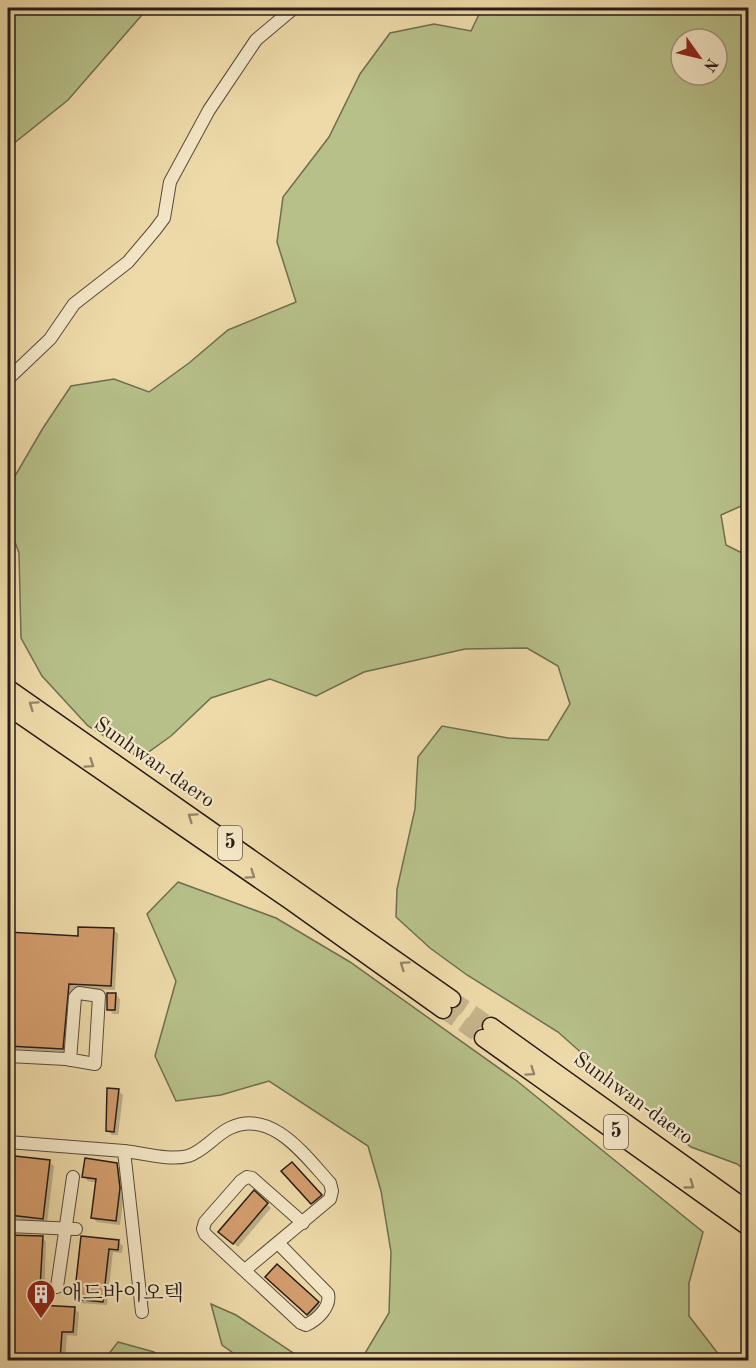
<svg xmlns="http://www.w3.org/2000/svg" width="756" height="1368" viewBox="0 0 756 1368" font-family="'Old Standard TT','Noto Serif KR',serif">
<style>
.green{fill:#b7c089;stroke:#6f6e50;stroke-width:1.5;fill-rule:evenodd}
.shadow{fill:#0003}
.building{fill:#d49d6d;stroke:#271b16;stroke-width:1.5}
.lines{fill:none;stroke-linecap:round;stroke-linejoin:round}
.major-tunnel{stroke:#c6b48c;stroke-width:16;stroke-dasharray:16 8;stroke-linecap:butt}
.minor-casing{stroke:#594b3b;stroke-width:14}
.major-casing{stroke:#271b16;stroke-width:19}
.minor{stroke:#f4e7c7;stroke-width:12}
.major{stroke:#eedaa9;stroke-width:16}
.oneway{stroke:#948467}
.labels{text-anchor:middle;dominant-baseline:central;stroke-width:4.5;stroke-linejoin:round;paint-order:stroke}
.shield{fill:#f4e7c7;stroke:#64584b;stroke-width:1.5}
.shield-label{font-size:20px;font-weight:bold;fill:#271b16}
.street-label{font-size:21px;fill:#271b16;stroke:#f4e7c7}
.poi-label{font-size:21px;fill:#271b16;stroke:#f4e7c7;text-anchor:start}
</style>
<rect width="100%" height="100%" fill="#eedaa9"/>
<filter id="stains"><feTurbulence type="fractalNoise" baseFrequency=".00333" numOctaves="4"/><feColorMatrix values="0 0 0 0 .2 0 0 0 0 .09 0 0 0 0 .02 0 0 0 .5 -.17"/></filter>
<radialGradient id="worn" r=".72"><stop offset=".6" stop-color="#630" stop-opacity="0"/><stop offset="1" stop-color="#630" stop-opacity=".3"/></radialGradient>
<g class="green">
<polygon points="8,8 148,8 68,100 8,148"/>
<path d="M 482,8 L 748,8 L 748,503 L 721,515 L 726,545 L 748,556 L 748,1172 L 737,1164 L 691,1147 L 659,1122 L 558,1032 L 467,975 L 430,948 L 396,917 L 397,889 L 415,809 L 418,757 L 442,726 L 508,738 L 548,740 L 570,704 L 558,666 L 527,648 L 465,649 L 364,672 L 316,696 L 270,679 L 211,698 L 171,736 L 140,758 L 88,726 L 42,676 L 21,638 L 19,553 L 8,523 L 8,498 L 12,481 L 43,428 L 71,386 L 114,379 L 149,392 L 189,363 L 228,330 L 296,302 L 277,242 L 283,197 L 329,137 L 360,74 L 390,33 L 434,24 L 471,31 ZM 681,39 L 717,39 L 717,75 L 681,75 Z"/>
<polygon points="178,882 276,918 350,962 517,1081 703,1232 689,1283 689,1316 723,1360 353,1360 364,1355 389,1313 391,1252 381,1191 368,1146 269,1081 221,1095 176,1101 155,1056 176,981 147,914"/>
<polygon points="211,1304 236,1315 304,1360 243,1360 222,1345"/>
<polygon points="118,1342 154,1352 162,1360 104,1360"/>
</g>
<g class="shadow">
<polygon points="114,930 118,934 115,990 73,988 67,1052 8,1049 8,934 79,937"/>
<polygon points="115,994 120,999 119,1014 113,1014 108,1009"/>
<polygon points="118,1091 123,1095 118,1135 112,1135 107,1130"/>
<polygon points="8,1157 49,1162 54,1166 47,1223 15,1219 10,1215 13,1193 8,1192"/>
<polygon points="116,1164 121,1169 124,1193 120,1225 97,1222 92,1217 97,1183 88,1181 84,1177"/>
<polygon points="292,1164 325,1200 317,1207 284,1171"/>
<polygon points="254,1192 271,1208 238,1247 225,1236"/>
<polygon points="8,1236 42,1238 46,1242 44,1306 74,1308 79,1313 77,1336 67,1335 65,1360 14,1360 14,1356 8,1353 10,1269 8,1267"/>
<polygon points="82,1238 118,1242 123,1246 122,1253 113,1252 107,1305 80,1303 76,1298"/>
<polygon points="277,1266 323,1308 312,1318 268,1277"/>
</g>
<g class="building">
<polygon points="78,927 114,928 111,986 69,984 63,1049 8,1046 8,932 78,936"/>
<polygon points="107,993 116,993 115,1010 107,1010"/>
<polygon points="107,1088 119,1089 114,1132 106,1131"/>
<polygon points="15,1156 50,1160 43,1219 9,1215"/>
<polygon points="85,1158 117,1163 120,1188 116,1221 91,1218 96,1179 82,1177"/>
<polygon points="292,1162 322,1195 311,1204 281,1171"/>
<polygon points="254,1190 268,1203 233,1244 218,1232"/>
<polygon points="8,1235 43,1236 39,1305 75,1307 73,1332 62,1332 60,1360 12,1360 13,1352 8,1352"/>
<polygon points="81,1236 119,1240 118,1250 109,1249 103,1302 74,1299"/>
<polygon points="277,1264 319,1302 307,1315 265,1277"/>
</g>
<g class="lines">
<g class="major-tunnel">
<polyline points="452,999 491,1026"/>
<polyline points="443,1010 483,1038"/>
</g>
<g class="minor-casing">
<g id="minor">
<polyline points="8,379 50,339 74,304 128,262 155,230 164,218 170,182 209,110 256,40 294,8"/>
<polyline points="8,1056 66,1059 95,1064 99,996 79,993 75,997 70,1060"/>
<polyline points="8,1142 124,1151 142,1312"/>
<path d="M 124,1151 C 144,1153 169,1161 188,1156 C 204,1151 215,1135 230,1128 C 272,1108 306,1157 330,1183 L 332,1191 L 330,1199 L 245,1270"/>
<polyline points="8,1226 76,1229"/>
<path d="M 278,1243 L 328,1294 C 331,1307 317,1320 306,1325 L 301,1323 L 205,1234 L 203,1229 L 205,1222 L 241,1181 L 247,1177 L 252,1178 L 303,1223"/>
<polyline points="57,1287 73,1177"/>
</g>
</g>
<g class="major-casing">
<g id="major">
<polyline points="8,688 452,999"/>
<polyline points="8,707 290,901 443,1010"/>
<polyline points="491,1026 748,1210"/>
<polyline points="483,1038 748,1227"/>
</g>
</g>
<use href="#minor" class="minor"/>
<use href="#major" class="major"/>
</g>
<defs><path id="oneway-chevron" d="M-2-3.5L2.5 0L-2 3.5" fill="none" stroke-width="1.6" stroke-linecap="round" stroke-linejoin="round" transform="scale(1.5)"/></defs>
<g class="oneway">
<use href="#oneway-chevron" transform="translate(33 705) rotate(-145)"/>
<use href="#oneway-chevron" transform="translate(90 764) rotate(35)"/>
<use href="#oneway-chevron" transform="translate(192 817) rotate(-145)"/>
<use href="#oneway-chevron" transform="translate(251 875) rotate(35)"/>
<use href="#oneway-chevron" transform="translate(404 965) rotate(-145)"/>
<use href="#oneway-chevron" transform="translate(531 1072) rotate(35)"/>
<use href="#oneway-chevron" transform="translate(690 1185) rotate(36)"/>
</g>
<defs>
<g id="building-pin" transform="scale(1.5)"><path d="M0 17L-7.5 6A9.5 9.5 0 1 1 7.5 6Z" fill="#8f2418" stroke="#f4e7c7"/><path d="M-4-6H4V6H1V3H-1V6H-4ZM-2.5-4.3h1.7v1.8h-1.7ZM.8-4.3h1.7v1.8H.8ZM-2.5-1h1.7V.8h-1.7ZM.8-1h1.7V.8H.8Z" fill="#fff"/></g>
</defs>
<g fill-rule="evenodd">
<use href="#building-pin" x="41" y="1294"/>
</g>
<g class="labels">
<g class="shield">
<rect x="218" y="826" width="24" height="34" rx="4.5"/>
<rect x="604" y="1115" width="24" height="34" rx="4.5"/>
</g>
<g class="shield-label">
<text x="230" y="843">5</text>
<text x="616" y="1132">5</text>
</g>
<g class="street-label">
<text transform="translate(154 763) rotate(35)">Sunhwan-daero</text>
<text transform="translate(633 1099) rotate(36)">Sunhwan-daero</text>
</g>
<g class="poi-label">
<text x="62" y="1294">애드바이오텍</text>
</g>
</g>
<rect width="756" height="1368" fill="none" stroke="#eedaa9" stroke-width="30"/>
<rect x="9" y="9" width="738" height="1350" fill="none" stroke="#271b16" stroke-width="3"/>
<rect x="15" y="15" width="726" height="1338" fill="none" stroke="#271b16" stroke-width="1.5"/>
<g transform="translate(699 57) rotate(124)"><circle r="28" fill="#f4e7c7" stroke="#a29580" stroke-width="1.5"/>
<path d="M0-4.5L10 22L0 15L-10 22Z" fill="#8f2418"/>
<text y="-9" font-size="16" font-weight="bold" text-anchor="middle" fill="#271b16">N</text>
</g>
<rect width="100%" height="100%" filter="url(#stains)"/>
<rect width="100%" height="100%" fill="url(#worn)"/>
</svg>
